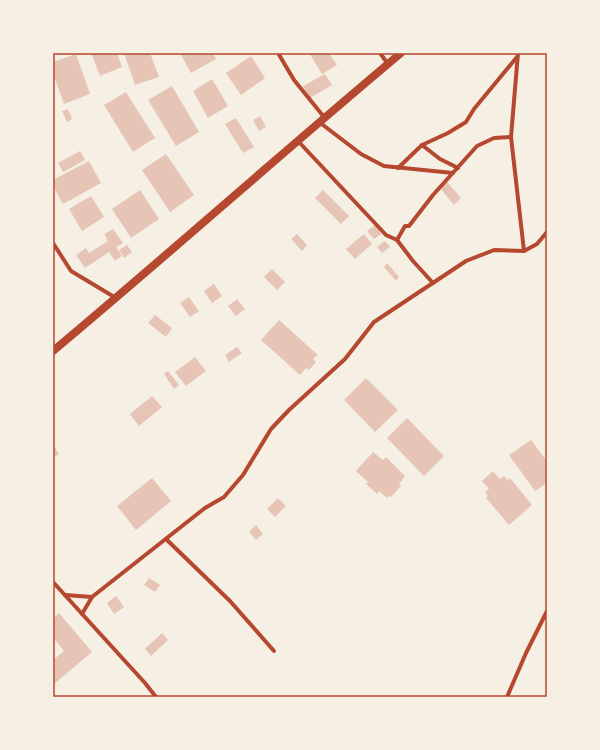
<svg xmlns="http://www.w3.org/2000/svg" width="600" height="750" viewBox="0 0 600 750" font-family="'Work Sans',sans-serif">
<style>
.building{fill:#e6c5b7}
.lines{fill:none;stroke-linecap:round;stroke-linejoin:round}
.minor{stroke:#b5482f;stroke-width:4}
.secondary{stroke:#b5482f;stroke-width:8}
.neatline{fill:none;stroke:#b5482f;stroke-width:1.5}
</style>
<rect width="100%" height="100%" fill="#f6efe4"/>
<g class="building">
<polygon points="91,53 117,53 122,67 100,76"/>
<polygon points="124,53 150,53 159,77 135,85"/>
<polygon points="180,53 213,53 216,59 191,73"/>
<polygon points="309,53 329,53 337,65 322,74"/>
<polygon points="76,54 90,94 64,104 53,73 53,62"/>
<polygon points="251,56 265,78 241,95 226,73"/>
<polygon points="325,74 332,85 310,98 303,86"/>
<polygon points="212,79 228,106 208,118 193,91"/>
<polygon points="172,86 199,132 176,146 148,100"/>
<polygon points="126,92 155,138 133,152 104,105"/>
<polygon points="68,109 72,119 67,122 62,111"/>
<polygon points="260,116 266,127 259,131 253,120"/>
<polygon points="236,118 254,147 243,153 225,124"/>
<polygon points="80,151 85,160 63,172 58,163"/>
<polygon points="166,154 194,195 170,212 142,170"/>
<polygon points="89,161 101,183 63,204 53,186 53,180"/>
<polygon points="447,182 461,198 454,205 440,188"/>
<polygon points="140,190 159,219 131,238 112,209"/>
<polygon points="323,190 349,216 341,224 315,198"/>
<polygon points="91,196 104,217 82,231 69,209"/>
<polygon points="375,225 381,234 374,239 367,231"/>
<polygon points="113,229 123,243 116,247 122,256 115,261 109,252 85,268 76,255 86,248 89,253 108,241 104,234"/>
<polygon points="297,234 307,245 302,251 291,239"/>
<polygon points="364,234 372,244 355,259 346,249"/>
<polygon points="385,241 390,247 382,253 377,247"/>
<polygon points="127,245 132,252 124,258 119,250"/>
<polygon points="387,263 399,277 396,281 384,267"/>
<polygon points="272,269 285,282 277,290 264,277"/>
<polygon points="214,284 222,296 212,303 204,291"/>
<polygon points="189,297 199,311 190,317 180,303"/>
<polygon points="237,299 245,309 236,316 228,306"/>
<polygon points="155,315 172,328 166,337 148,323"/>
<polygon points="279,320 318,355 313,359 316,362 309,370 306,368 300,375 261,340"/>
<polygon points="237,347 242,353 229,362 225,355"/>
<polygon points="195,357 206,371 186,386 175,372"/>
<polygon points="168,371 179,385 174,389 164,374"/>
<polygon points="366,378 398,410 375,432 344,400"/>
<polygon points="152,396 162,407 139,426 130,414"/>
<polygon points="407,418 444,456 424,476 387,438"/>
<polygon points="531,440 547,461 547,483 535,491 509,455"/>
<polygon points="53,445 59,454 53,458"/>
<polygon points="373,452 383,460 386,457 405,476 399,484 401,486 391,497 389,496 387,498 379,491 377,494 366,484 368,482 356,471"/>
<polygon points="493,471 500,479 504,476 508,480 510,478 532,505 509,525 486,498 488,496 485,492 489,489 482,481"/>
<polygon points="152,478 171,501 136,530 117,506"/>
<polygon points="278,498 286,506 275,517 267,509"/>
<polygon points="256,525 263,534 256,540 249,532"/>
<polygon points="149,578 160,585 155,592 144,585"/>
<polygon points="116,596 124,607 114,614 107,603"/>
<polygon points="59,613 92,652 53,685 53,660 64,651 53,638 53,619"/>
<polygon points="162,633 168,640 151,656 145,649"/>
</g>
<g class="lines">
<g class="minor">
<polyline points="278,53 294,80 324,117"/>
<polyline points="380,53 388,64"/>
<polyline points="518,53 511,137 524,251"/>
<polyline points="319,122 361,154 384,166 453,173"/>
<polyline points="298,141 386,235 397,240 413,261 433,283"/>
<polyline points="422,145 440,159 458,168"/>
<polyline points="398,168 422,145 448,133 466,122 474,109 517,57"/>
<polyline points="397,240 405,226 409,226 433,195 477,146 494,138 511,137"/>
<polyline points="53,243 71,271 116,298"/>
<polyline points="166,539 230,601 274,651"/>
<polyline points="53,582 145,683 156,697"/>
<polyline points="65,595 92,597"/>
<polyline points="82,614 92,597 205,508 224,497 243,475 271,429 289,410 345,359 374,322 466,261 494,250 524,251 537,244 547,232"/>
<polyline points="507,697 526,653 547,611"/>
</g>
<path class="secondary" d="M 53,351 C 170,253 284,151 401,53"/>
</g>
<rect width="600" height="750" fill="none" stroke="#f6efe4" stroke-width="108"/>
<rect x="54" y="54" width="492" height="642" class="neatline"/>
</svg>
